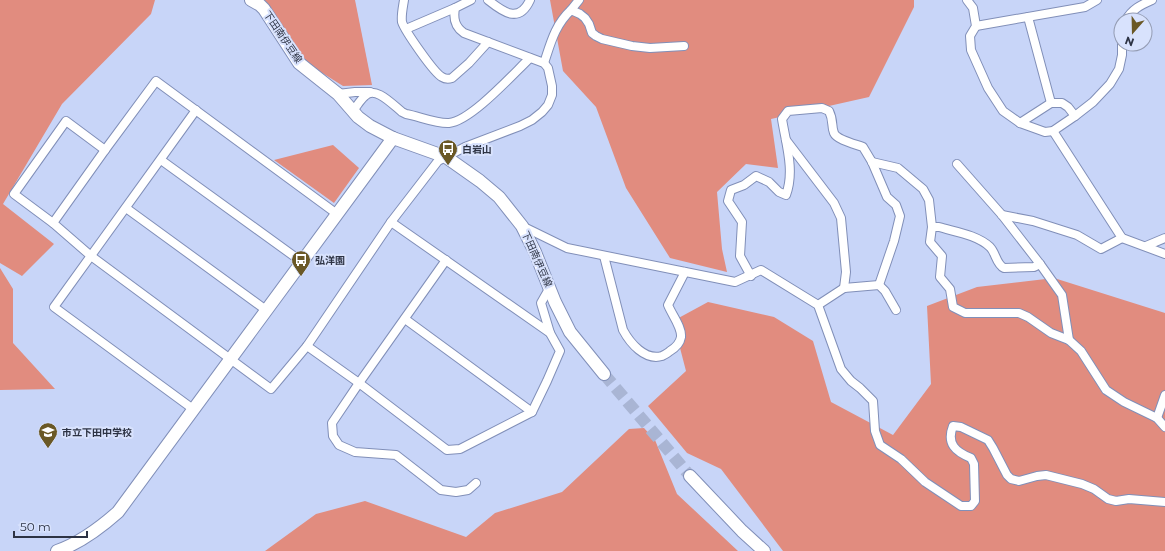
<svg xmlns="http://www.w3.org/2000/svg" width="1165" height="551" viewBox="0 0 1165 551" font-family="Montserrat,'Noto Sans JP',sans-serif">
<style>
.green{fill:#e18c7f}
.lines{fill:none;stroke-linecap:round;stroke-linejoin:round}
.secondary-tunnel{stroke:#a9b5d4;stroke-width:12;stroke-dasharray:12 6;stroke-linecap:butt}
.street-casing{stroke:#818fb8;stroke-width:10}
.secondary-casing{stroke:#818fb8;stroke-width:14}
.street{stroke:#fff;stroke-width:8}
.secondary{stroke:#fff;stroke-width:12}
.labels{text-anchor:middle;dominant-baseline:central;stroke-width:4;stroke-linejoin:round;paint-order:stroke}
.street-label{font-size:10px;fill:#2d3344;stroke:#d8e2fd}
.poi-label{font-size:10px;font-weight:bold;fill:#2d3344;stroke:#d8e2fd;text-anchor:start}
</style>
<rect width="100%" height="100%" fill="#c8d5f8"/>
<g class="green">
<polygon points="0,0 155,0 151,14 62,104 3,204 54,244 22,276 0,263"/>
<polygon points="252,0 355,0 372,85 343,86 292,54"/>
<polygon points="550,0 914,0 914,7 869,97 771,119 778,168 746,164 717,192 722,249 727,272 670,258 626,188 596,107 563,71"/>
<polygon points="333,145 359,168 334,203 274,160"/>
<polygon points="0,268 13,289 13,343 55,389 0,390"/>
<polygon points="1054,278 1165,313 1165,551 783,551 721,469 687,453 648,406 686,371 673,321 708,302 774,317 813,341 831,402 893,435 931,384 927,306 977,287"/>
<polygon points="644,428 655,440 677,494 738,551 265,551 316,514 365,501 466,537 495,513 562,492 629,429"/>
</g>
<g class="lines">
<polyline class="secondary-tunnel" points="604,374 690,476"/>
<g class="street-casing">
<g id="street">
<path d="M 404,0 C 403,7 401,15 402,22 C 405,31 434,73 442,77 C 445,79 449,79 452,78 L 469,63 L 488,42"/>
<path d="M 488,0 C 503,12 519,24 530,0"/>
<polyline points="967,0 973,8 976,26 970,36 971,50 988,88 1003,111 1020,123 1045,132 1053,131 1075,116 1093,102 1110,84 1119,69 1122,55 1122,44"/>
<polyline points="571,10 579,0"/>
<polyline points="1028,17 1051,103"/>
<path d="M 1126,20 C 1132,9 1141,5 1152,0"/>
<polyline points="976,26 1085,7 1097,0"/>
<polyline points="406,29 455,8"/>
<path d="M 544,63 C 551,42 555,25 571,10 L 580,14 L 585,18 L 589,24 L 592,33 L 596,36 L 602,39 L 632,46 L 650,48 L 684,46"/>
<polyline points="338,94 355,92 370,92"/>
<path d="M 353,111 C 357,106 360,100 365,96 C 375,85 393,105 402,112 L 406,114 C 418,116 437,124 449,123 C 471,121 513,74 530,58"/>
<polyline points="1020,123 1051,103 1062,103 1068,107 1075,116"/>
<polyline points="1053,131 1122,238 1165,254"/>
<polyline points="786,140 834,203 841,218 846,272 844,288"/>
<path d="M 105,150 L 66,121 L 14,194 L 53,223 L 91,256 L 271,389 L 307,346 L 391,222 L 438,161 L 465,147 L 520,126 L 532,120 L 542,112 L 548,105 L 552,95 L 552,86 L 548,68 L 544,63 L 464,33 C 455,27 453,19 455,8 L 471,0"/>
<polyline points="161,160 302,262"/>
<polyline points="872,162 898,168 923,189 929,200 932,227 930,242 942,256 940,277 950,289 953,307 965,313 1019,313 1028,317 1051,333 1069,340 1081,351 1106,390 1124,402 1157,418 1165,427"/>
<polyline points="957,164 1002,215 1040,264 1062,295 1069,340"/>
<polyline points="126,208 266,310"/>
<polyline points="1002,215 1033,221 1077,235 1101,249 1122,238"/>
<polyline points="53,223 105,150 156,81 337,214"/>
<path d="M 522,226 L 567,248 L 735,282 L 761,270 L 818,305 L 841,369 L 851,381 L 860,388 L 873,401 L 875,431 L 880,445 L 901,459 L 925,482 L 961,506 L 971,506 L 975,501 L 974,464 L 971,458 C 956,452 946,444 953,426 L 961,427 L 988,440 L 993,448 L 1007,475 L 1011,479 L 1019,481 L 1037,476 L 1046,475 L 1082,484 L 1094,489 L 1108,499 L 1116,501 L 1129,499 L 1165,502"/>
<path d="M 932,227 L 939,227 C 956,232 977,235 990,247 C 996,253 996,264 1004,268 L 1034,267 L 1040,264"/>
<polyline points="1146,246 1165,238"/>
<path d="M 604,256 L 623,330 C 630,343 645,361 662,356 C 664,355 668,353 670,351 C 675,348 680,343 681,337 C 682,327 672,315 668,305 L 685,272"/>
<polyline points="446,260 359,383 332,423 333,436 339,445 355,452 396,455 441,490 456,492 468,490 476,483"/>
<path d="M 751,276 L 740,256 L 742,222 L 728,201 L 731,190 L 744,185 L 756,176 L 769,182 L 779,192 L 786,195 C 795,171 786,144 782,119 L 788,111 L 822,108 L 829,111 C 834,121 831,126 834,133 C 837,140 855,144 863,147 L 872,162 L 887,197 L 896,205 L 900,216 L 894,241 L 879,285"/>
<polyline points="549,289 541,303 550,333"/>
<polyline points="818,305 844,288 879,285 885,291 896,310"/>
<polyline points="405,319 532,412"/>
<polyline points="307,346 359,383 447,450 460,449 532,412 547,381 560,351 550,333 391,222"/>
<polyline points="193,409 54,307 196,110"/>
<polyline points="1157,418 1165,395"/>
</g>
</g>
<g class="secondary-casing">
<g id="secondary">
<polyline points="251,0 260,5 264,9 299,63 338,94 358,117 370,126 393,138 446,157 480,181 499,197 522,226 535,252 555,302 570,332 604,374"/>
<polyline points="690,476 742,531 764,551"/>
<path d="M 57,551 C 80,543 100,528 118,512 L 393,138"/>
</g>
</g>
<use href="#street" class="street"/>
<use href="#secondary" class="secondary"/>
</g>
<defs>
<g id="bus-pin" transform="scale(1)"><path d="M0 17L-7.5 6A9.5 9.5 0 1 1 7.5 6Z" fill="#6a5826" stroke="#d8e2fd"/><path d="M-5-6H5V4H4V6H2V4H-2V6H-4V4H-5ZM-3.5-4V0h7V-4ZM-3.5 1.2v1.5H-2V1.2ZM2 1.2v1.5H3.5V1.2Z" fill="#fff"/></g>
<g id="school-pin" transform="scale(1)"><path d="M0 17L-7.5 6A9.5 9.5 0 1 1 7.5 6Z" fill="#6a5826" stroke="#d8e2fd"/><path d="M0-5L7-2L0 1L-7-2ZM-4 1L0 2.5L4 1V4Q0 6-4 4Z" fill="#fff"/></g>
</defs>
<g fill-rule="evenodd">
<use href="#bus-pin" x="448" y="149"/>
<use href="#bus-pin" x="301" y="260"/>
<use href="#school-pin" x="48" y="432"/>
</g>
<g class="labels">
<g class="street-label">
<text transform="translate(283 37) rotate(56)">下田南伊豆線</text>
<text transform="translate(537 259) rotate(66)">下田南伊豆線</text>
</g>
<g class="poi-label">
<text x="462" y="149">白岩山</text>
<text x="315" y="260">弘洋園</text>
<text x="62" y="432">市立下田中学校</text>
</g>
</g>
<g transform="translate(1133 32) rotate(200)"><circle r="19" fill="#d8e2fd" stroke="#949cb3"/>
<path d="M0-3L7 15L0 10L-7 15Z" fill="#6a5826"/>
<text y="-6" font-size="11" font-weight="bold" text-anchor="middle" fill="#2d3344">N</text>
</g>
<path d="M14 531v6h73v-6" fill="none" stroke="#2d3344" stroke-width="2"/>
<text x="20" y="531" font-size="12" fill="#2d3344" stroke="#d8e2fd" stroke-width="3" paint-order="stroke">50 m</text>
</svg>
